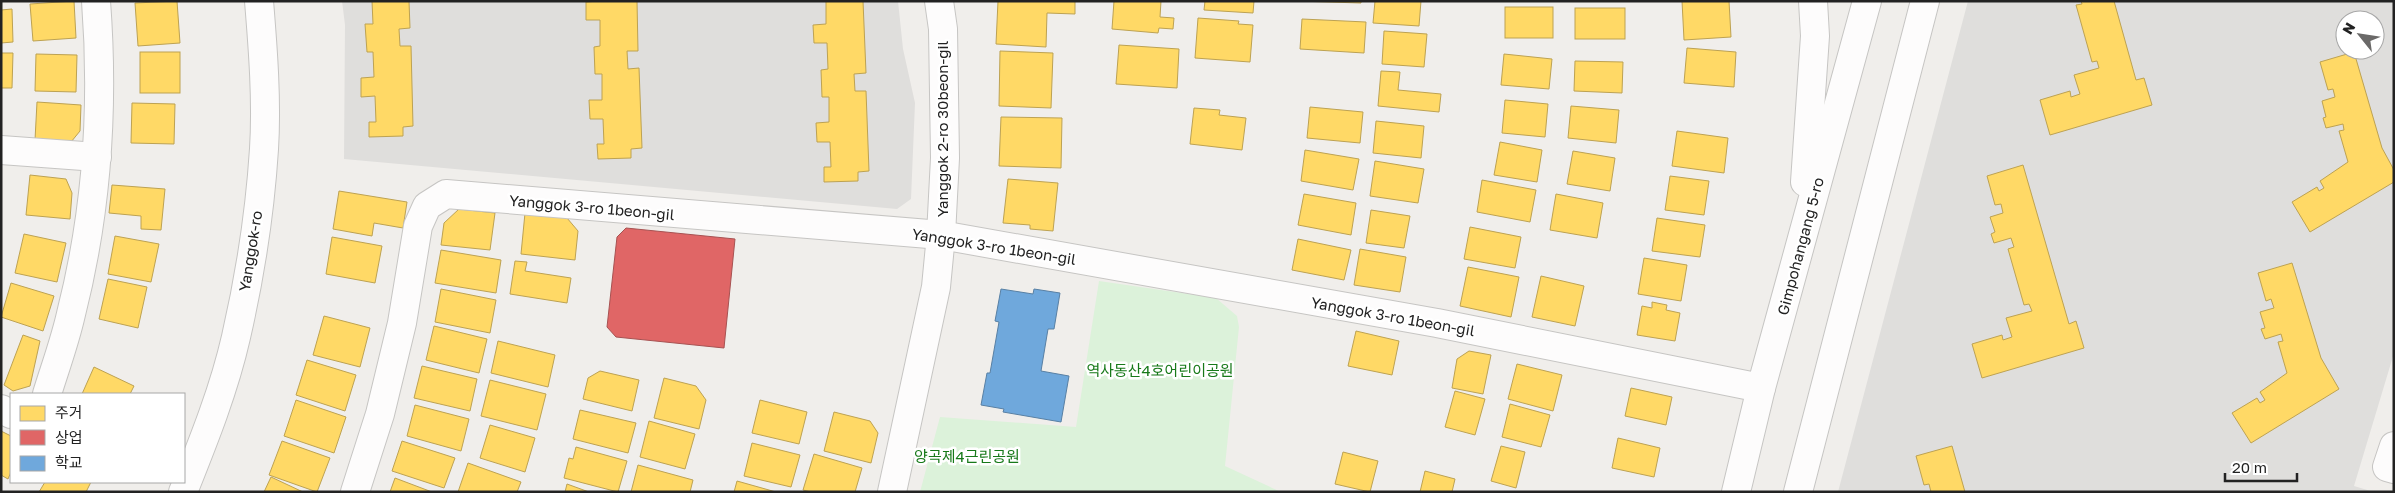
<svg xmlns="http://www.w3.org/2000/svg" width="2395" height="493" viewBox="0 0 2395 493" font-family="'Golos Text','Noto Sans KR',sans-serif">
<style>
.residential{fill:#dfdedc;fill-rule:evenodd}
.park{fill:#dcf2da}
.homes{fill:#ffd966;stroke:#bda252}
.shops{fill:#e06666;stroke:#a75252}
.schools{fill:#6fa8dc;stroke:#5880a4}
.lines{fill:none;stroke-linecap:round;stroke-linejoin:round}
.minor-casing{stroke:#c6c5c3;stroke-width:30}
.minor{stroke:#fdfcfc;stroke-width:28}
.labels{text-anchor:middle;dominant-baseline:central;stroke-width:5;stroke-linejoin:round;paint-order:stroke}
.street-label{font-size:15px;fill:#222;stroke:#fff}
.park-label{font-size:15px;fill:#177919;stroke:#fff}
</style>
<rect width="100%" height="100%" fill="#f0eeeb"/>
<g class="residential">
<polygon points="342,1 898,1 903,49 915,103 911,199 897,209 344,159 345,25"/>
<path d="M 1968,1 L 2394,1 L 2394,353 L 2354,486 L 2374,492 L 1838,492 ZM 2345,20 L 2375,20 L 2375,50 L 2345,50 Z"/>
</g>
<polygon class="park" points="1099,281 1216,298 1237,316 1239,327 1225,466 1281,492 920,492 940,417 1076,427"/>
<g class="homes">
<polygon points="74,1 76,38 33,41 30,4"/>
<polygon points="177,1 180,43 138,46 135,3"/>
<polygon points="372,1 409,1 410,28 399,29 400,46 411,46 413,126 403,127 403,136 369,137 369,122 376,122 375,96 361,97 361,78 374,77 373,52 367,52 365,24 373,24"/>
<polygon points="599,1 637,1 638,51 627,51 628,69 639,68 642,148 631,149 631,158 598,159 597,144 604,144 603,119 590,119 589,100 602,100 602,74 595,74 594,47 600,46 600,20 586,20 586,2"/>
<polygon points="826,1 863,1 866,73 854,74 855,91 866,91 869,171 858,172 858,181 824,182 824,167 831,167 830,142 817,142 816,123 829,122 829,97 822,97 821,70 828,69 827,43 814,43 813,25 826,24"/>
<polygon points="998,1 1075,1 1075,14 1047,13 1046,47 996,44"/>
<polygon points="1114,1 1161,1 1160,17 1174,18 1173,29 1159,28 1158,33 1112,29"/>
<polygon points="1205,1 1254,1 1253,13 1204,10"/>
<polygon points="1297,1 1361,1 1361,3"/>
<polygon points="1375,1 1421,1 1419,26 1373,23"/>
<polygon points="1682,1 1729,1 1731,37 1684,40"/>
<polygon points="2081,1 2114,1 2136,80 2144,78 2152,105 2050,135 2040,100 2070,91 2071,97 2080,94 2074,75 2099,68 2097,61 2092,62 2076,5 2082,4"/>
<rect x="1505" y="7" width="48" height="31"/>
<rect x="1575" y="8" width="50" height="31"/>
<polygon points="12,9 13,42 1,43 1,10"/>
<polygon points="1198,18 1239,21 1238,24 1253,25 1250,62 1195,58"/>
<polygon points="1302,19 1366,22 1364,53 1300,49"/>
<polygon points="1384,31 1427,34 1424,67 1382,64"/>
<polygon points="1119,45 1179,49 1177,88 1116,84"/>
<polygon points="1687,48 1736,52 1734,87 1684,83"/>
<polygon points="1000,51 1053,53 1051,108 999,106"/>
<rect x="140" y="52" width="40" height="41"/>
<polygon points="2354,52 2382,148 2394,170 2394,182 2310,232 2292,202 2317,187 2319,191 2324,188 2320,181 2348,162 2339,131 2344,130 2343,124 2326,128 2323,118 2326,117 2322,101 2335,97 2333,89 2328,90 2320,62"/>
<polygon points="1,53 13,53 12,88 1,88"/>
<polygon points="36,54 77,55 76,92 35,91"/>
<polygon points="1504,54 1552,59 1549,89 1501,85"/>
<polygon points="1575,61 1623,62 1622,93 1574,91"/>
<polygon points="1381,71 1400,72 1398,90 1441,94 1439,112 1378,106"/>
<polygon points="1505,100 1548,104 1545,137 1502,133"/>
<polygon points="37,102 81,105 80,131 71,142 35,140"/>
<polygon points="132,103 175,104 174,144 131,143"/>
<polygon points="1571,106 1619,110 1616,143 1568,138"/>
<polygon points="1310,107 1363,112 1360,143 1307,138"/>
<polygon points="1194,108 1220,110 1219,115 1246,118 1242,150 1190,144"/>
<polygon points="1001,117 1062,118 1061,168 999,166"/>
<polygon points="1376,121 1424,126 1421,158 1373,153"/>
<polygon points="1677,131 1728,138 1724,173 1672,166"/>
<polygon points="1500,142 1542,150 1537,182 1494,175"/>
<polygon points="1305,150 1359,159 1353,190 1301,181"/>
<polygon points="1573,151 1615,158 1610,191 1567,184"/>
<polygon points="1375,161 1424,169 1418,203 1370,196"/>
<polygon points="2023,165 2069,324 2076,321 2084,348 1982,378 1972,344 2002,335 2003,340 2012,337 2006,318 2032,311 2029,304 2024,305 2008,249 2014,247 2011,238 1994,243 1991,234 1995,232 1990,217 2003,213 2001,204 1995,205 1987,176"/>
<polygon points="30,175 66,179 72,193 70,219 26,215"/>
<polygon points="1670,176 1709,181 1704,215 1665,210"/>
<polygon points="1008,179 1058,183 1053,231 1030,229 1030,225 1003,223"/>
<polygon points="1482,180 1536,190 1530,222 1477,212"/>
<polygon points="112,185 165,189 161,230 141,229 141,216 109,213"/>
<polygon points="339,191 407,202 403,228 374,223 372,236 333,229"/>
<polygon points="1304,194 1356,203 1351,235 1298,225"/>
<polygon points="1556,194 1603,203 1597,238 1550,230"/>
<polygon points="459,209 495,213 490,250 441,245 444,223"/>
<polygon points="1371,210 1410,216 1404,248 1366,243"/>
<polygon points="525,213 567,218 578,231 575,260 521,254"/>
<polygon points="1657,218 1705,225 1700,257 1652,251"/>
<polygon points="1470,227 1521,237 1515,268 1464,259"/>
<polygon points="24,234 66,243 57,282 15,273"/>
<polygon points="115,236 159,244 151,282 108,274"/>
<polygon points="332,237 382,246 375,283 326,274"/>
<polygon points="1298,239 1351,250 1344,280 1292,270"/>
<polygon points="1360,249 1406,257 1400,292 1354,285"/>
<polygon points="441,250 501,260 496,293 435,283"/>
<polygon points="1644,258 1687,265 1681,301 1638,294"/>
<polygon points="515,261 527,262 525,271 571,278 567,303 510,294"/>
<polygon points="2292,263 2321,358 2339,389 2251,443 2232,413 2257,398 2260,403 2265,400 2260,392 2287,373 2278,342 2283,341 2281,334 2265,339 2261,329 2265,328 2260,312 2274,308 2271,299 2266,301 2258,273"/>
<polygon points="1468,267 1519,277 1511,317 1460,306"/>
<polygon points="1541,276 1584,286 1575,326 1532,317"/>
<polygon points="108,279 147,287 138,328 99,319"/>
<polygon points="11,283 54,296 43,331 1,317"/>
<polygon points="441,289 496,300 490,333 435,322"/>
<polygon points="1652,302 1667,305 1666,310 1680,313 1675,341 1637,335 1642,306 1652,308"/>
<polygon points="324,316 370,328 360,367 313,355"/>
<polygon points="434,326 487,339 479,373 426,360"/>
<polygon points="1356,331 1399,341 1392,375 1348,366"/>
<polygon points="23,335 40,341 30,386 13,391 4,385"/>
<polygon points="498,341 555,355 548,387 491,373"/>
<polygon points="1469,351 1491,355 1483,394 1452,388 1457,359"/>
<polygon points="307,360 356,375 345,411 296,395"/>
<polygon points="1517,364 1562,375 1553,411 1508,399"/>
<polygon points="422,366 477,379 470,411 414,398"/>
<polygon points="94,367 134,386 130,394 82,394"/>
<polygon points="600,371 639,380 632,411 583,399 588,378"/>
<polygon points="664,378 696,386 706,400 699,429 654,418"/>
<polygon points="490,380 546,394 537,430 481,416"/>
<polygon points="1631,388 1672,397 1666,425 1625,416"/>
<polygon points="1455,391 1485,399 1475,435 1445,427"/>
<polygon points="296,400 346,417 334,453 284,436"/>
<polygon points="760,400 807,412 799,444 752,433"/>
<polygon points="1510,404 1550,415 1541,447 1502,437"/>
<polygon points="415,405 469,419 461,451 407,436"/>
<polygon points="580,410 636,423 628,453 573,439"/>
<polygon points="834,412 870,421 878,433 871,463 824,451"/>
<polygon points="649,421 695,434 685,469 640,457"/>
<polygon points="490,425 535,438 525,472 480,458"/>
<polygon points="1,431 11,436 11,472 8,479 1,475"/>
<polygon points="1618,438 1660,448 1654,477 1612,468"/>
<polygon points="282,441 330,458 317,492 269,475"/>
<polygon points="402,441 455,458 444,488 392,471"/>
<polygon points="752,443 800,455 791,487 744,476"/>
<polygon points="1501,446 1525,452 1516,488 1491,481"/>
<polygon points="1952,446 1965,492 1931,492 1929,484 1924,485 1916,456"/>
<polygon points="576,447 627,461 618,492 564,478 569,458 573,459"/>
<polygon points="1343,452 1378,461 1370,492 1335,484"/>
<polygon points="814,454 862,468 855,492 811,492 803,490"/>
<polygon points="468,463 521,482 517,492 458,492"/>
<polygon points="638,465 693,480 690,492 631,492"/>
<polygon points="1425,471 1455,479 1452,492 1420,492"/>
<polygon points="271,477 303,492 264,492"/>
<polygon points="395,478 432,492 390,492"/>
<polygon points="737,481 776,492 734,492"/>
<polygon points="45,482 91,482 86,492 39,492"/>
<polygon points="567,484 589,492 565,492"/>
</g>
<polygon class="shops" points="626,228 735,239 724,348 616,337 607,327 617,237"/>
<polygon class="schools" points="1001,289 1033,294 1034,289 1060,293 1054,329 1048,329 1041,371 1069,376 1061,422 1003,412 1004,409 981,405 987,373 990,373 999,322 995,321"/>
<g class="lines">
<g class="minor-casing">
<g id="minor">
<polyline points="1,150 97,157"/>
<polyline points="1805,182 1815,36 1813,1"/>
<path d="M 47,394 C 55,368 65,341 71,314 C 97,212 104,106 96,1"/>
<polyline points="1,409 11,414"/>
<polyline points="2394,446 2387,467 2394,469"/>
<path d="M 183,492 C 203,442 224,390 236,337 C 250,276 260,212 264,149 C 267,102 263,49 259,1"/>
<polyline points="355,492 380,414 402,323 418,226 427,206 446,194 941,235 1437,323 1761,388"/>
<polyline points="892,492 936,287 941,235 945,158 943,29 939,1"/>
<polyline points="1736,492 1761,388 1867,1"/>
<polyline points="1798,492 1925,1"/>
</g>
</g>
<use href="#minor" class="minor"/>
</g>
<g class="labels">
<g class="street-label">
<text transform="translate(942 129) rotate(-90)">Yanggok 2-ro 30beon-gil</text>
<text transform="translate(592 207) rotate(5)">Yanggok 3-ro 1beon-gil</text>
<text transform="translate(994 246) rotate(9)">Yanggok 3-ro 1beon-gil</text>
<text transform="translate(1800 246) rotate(-75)">Gimpohangang 5-ro</text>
<text transform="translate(250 251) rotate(-81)">Yanggok-ro</text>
<text transform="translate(1393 316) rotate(10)">Yanggok 3-ro 1beon-gil</text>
</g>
<g class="park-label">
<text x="1160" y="370">역사동산4호어린이공원</text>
<text x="967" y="456">양곡제4근린공원</text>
</g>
</g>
<rect width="2395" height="493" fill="none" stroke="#222222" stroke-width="5"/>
<rect x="10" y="393" width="175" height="90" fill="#ffffff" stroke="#a7a7a7"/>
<rect x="20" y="406" width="25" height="15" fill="#ffd966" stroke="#a7a7a7"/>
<text x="55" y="418" font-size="15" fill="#222222">주거</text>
<rect x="20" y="430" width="25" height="15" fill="#e06666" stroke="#a7a7a7"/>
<text x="55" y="443" font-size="15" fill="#222222">상업</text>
<rect x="20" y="456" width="25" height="15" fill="#6fa8dc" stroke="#a7a7a7"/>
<text x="55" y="468" font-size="15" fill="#222222">학교</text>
<g transform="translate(2360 35) rotate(300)"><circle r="24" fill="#ffffff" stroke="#a7a7a7"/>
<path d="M0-4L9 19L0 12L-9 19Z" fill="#6a6968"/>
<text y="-8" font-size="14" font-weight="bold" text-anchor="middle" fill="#222222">N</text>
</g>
<path d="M2225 473v8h72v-8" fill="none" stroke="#222222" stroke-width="2.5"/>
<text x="2232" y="473" font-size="15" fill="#222222" stroke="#ffffff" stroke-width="4" paint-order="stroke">20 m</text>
</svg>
